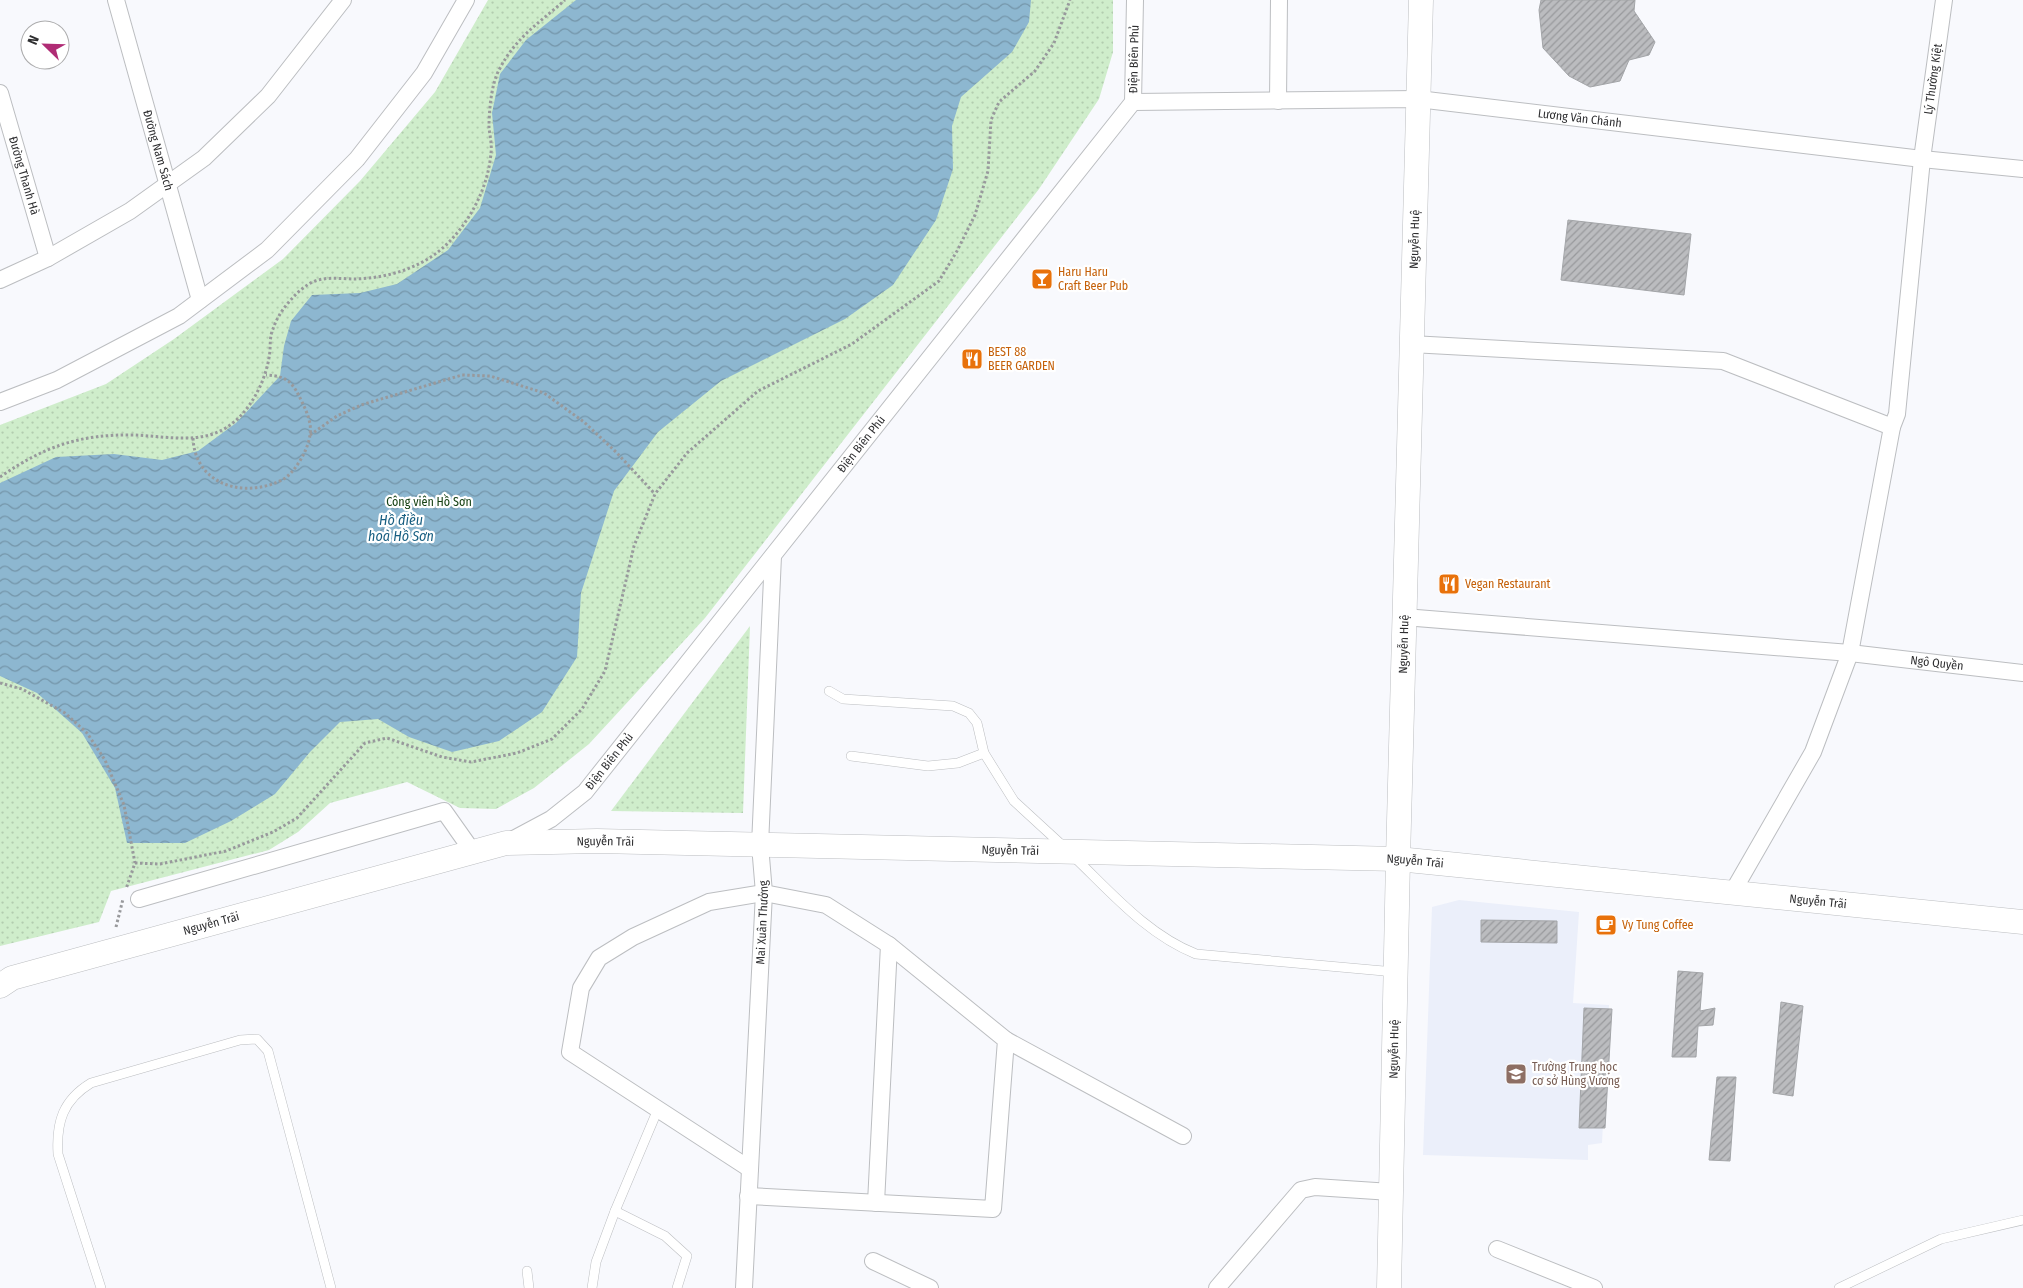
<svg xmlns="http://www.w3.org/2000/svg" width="2023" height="1288" viewBox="0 0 2023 1288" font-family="'Fira Sans Condensed',sans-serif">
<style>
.built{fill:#ebeffa}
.park{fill:url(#park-dots)}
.water{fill:url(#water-waves)}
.building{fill:url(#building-hatch);stroke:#a3a5a8}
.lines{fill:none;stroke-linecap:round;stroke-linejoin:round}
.lane-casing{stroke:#bcbec1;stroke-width:10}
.street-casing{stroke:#bcbec1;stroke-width:18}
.secondary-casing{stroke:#bcbec1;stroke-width:25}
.path{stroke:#98999c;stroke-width:3;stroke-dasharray:2.5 2.5;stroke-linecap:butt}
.lane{stroke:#fff;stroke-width:9}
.street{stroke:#fff;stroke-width:16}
.secondary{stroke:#fff;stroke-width:24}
.labels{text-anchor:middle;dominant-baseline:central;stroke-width:4.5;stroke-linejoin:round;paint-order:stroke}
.street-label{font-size:12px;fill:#2f2f31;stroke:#fff}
.food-label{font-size:12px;fill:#c56008;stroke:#fff;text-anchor:start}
.park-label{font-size:12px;fill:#144012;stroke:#fff}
.education-label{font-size:12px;fill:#785e54;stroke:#fff;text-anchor:start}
.water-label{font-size:14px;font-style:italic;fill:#175e81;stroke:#fff}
</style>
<defs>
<pattern id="park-dots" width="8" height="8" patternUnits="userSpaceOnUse" patternTransform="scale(1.25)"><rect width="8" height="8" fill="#cfedcb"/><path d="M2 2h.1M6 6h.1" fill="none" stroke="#b2ccaf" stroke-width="1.8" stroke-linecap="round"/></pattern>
<pattern id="water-waves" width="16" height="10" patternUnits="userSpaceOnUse" patternTransform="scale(1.25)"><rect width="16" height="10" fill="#8db7d0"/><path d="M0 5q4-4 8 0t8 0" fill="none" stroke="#7495a9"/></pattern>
<pattern id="building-hatch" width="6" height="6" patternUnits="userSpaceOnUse" patternTransform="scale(1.25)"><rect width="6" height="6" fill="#bbbcbf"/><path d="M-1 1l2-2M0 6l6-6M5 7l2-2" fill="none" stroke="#98999c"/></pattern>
</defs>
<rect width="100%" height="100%" fill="#f8f9fd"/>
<polygon class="built" points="1459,900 1579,912 1573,1003 1609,1005 1602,1143 1588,1145 1588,1160 1423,1155 1432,907"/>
<g class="park">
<polygon points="488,0 1113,0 1113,52 1099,99 1039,189 705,618 589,744 534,788 496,809 460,808 407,782 330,803 298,832 269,850 111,891 99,922 0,946 0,425 106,384 174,339 283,259 360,181 435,92"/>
<polygon points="750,626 743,813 611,811"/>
</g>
<polygon class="water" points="576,0 1031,0 1029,22 1012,52 961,97 952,126 953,169 936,220 893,285 845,319 721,381 658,432 614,491 581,593 577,657 542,712 499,741 452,752 409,737 378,719 340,722 310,752 275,794 231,821 185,843 127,843 115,788 82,733 37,693 0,676 0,483 56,457 114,454 162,460 198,451 236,423 280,376 284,346 291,321 312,295 360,293 397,284 448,250 480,208 496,155 492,113 500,74 526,40"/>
<g class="building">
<polygon points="1541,0 1635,0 1634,11 1655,42 1649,55 1629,60 1620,81 1590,87 1569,76 1543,48 1539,10"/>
<polygon points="1568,220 1691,234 1684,295 1561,280"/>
<polygon points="1481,920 1557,921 1557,943 1481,942"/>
<polygon points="1678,971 1703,973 1700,1011 1715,1008 1713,1025 1698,1026 1696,1057 1672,1057"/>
<polygon points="1781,1002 1803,1006 1793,1096 1773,1093"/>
<polygon points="1584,1008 1612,1009 1605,1128 1579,1128"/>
<polygon points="1717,1077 1736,1077 1730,1161 1709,1160"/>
</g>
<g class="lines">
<g class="lane-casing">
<g id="lane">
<polyline points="829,691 843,699 953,706 969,713 977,723 984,753 1014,801 1063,846"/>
<polyline points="851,756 928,766 958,763 984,753"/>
<path d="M 1072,855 C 1110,891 1146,934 1196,954 L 1395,972"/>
<polyline points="615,1211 658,1109"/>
<polyline points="527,1271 529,1288"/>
<path d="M 101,1288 L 58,1154 C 56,1122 63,1100 91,1083 L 240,1040 L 257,1039 L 268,1051 L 331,1288"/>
<polyline points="592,1288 596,1262 615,1211 665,1236 687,1256 677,1288"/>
<polyline points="1839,1288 1941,1239 2023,1220"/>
</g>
</g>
<g class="street-casing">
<g id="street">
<path id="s1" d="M 116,0 L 200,300"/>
<path id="s2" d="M 0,93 L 48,258"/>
<polyline points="1278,101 1279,0"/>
<path id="s3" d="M 1133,102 L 1418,99 L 1922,159 L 2023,169"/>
<polyline points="0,280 48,258 130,211 204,158 268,96 343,0"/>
<polyline points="1411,344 1723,361 1892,427"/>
<polyline points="0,402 57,380 179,316 267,250 357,159 424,73 466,0"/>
<path id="s4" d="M 1404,617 L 1850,653 L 2023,673"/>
<path id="s5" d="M 510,841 L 551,819 L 585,792 L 1133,102 L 1135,0"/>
<path id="s6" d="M 1732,893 L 1813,752 L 1850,653 L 1892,427 L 1897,414 L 1922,159 L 1944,0"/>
<polyline points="139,899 444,811 473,852"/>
<polyline points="1006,1040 1183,1136"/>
<polyline points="748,1196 993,1209 1006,1040 889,945 826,905 764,893 709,902 633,937 599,958 581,988 570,1052 750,1169"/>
<polyline points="876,1203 889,945"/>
<polyline points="1497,1249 1594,1288"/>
<polyline points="873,1261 930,1288"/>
<path id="s7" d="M 744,1288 L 764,893 L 760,845 L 773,556"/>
<polyline points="1217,1288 1301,1190 1315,1187 1391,1192"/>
</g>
</g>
<g class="secondary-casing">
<g id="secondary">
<path id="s8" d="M 0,986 L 12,978 L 473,852 L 506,843 L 597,841 L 1398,859 L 2023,922"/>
<path id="s9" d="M 1389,1288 L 1398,859 L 1421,0"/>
</g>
</g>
<g class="path">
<polyline points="310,435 337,416 361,405 462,375 490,376 544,393 584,422 617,453 655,494"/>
<path d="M 193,438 C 195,485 244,499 282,480 C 295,473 308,450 310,435 C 312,424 307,412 302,402 C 293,383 288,376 266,375"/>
<path d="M 0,477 C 45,446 80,434 134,435 C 162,436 192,443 218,432 C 246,420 264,386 269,358 C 271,349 269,337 273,329 C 278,313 293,295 306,286 C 320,275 339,279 355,279 C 388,278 421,268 445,246 C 470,222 488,188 491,153 C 492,145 490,136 489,128 C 489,111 491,85 499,70 C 516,37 538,24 565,0"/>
<polyline points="0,683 22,689 65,713 87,733 105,760 124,805 135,863 126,889"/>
<polyline points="135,863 160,864 226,851 273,832 297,818 365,743 387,738 442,757 471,762 517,753 552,739 582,709 605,671 634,546 655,494 687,453 758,391 852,344 939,281 957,251 975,215 988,171 991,120 999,102 1035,71 1054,43 1070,0"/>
<polyline points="116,927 123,899"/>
</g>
<use href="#lane" class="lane"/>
<use href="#street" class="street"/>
<use href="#secondary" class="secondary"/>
</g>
<defs>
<g id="bar-square" transform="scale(1.125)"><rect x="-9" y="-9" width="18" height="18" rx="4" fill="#e8710a" stroke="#fff"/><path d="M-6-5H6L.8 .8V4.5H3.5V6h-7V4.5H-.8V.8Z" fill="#fff"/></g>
<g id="restaurant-square" transform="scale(1.125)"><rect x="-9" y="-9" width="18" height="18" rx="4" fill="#e8710a" stroke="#fff"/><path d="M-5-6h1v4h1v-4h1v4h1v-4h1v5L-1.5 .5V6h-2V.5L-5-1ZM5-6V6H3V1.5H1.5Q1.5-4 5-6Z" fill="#fff"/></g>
<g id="cafe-square" transform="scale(1.125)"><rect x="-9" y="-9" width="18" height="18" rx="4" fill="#e8710a" stroke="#fff"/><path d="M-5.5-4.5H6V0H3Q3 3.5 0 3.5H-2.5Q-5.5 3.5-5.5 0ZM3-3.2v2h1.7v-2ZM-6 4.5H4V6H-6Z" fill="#fff"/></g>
<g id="school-square" transform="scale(1.125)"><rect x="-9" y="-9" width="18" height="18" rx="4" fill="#8d6e63" stroke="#fff"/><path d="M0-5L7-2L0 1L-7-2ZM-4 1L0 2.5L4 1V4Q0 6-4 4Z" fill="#fff"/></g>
</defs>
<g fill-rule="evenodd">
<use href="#bar-square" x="1042" y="279"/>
<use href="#restaurant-square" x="972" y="359"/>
<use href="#restaurant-square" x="1449" y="584"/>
<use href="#cafe-square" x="1606" y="925"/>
<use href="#school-square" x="1516" y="1074"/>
</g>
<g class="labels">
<g class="street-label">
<text stroke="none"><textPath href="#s5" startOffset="1014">Điện Biên Phủ</textPath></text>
<text stroke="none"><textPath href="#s6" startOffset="849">Lý Thường Kiệt</textPath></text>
<text stroke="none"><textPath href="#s3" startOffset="448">Lương Văn Chánh</textPath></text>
<text stroke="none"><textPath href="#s1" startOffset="156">Đường Nam Sách</textPath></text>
<text stroke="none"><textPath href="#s2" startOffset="86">Đường Thanh Hà</textPath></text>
<text stroke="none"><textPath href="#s9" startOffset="1049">Nguyễn Huệ</textPath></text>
<text stroke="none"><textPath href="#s5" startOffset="534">Điện Biên Phủ</textPath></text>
<text stroke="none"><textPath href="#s9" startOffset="644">Nguyễn Huệ</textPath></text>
<text stroke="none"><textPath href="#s4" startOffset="535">Ngô Quyền</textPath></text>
<text stroke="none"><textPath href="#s5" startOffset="129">Điện Biên Phủ</textPath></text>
<text stroke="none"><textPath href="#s8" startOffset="626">Nguyễn Trãi</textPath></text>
<text stroke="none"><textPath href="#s8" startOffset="1031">Nguyễn Trãi</textPath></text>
<text stroke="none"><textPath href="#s8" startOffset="1436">Nguyễn Trãi</textPath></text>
<text stroke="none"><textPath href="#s8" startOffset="1841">Nguyễn Trãi</textPath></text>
<text stroke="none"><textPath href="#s7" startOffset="366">Mai Xuân Thưởng</textPath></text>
<text stroke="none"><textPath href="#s8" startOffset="221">Nguyễn Trãi</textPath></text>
<text stroke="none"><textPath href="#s9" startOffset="239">Nguyễn Huệ</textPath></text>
</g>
<g class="food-label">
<text x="1058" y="272">Haru Haru<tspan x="1058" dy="14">Craft Beer Pub</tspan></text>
<text x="988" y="352">BEST 88<tspan x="988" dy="14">BEER GARDEN</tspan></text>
<text x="1465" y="584">Vegan Restaurant</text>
<text x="1622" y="925">Vy Tung Coffee</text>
</g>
<g class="park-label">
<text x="429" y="502">Công viên Hồ Sơn</text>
</g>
<g class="education-label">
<text x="1532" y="1067">Trường Trung học<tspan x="1532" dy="14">cơ sở Hùng Vương</tspan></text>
</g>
<g class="water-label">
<text x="401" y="520">Hồ điều<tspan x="401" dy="16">hoà Hồ Sơn</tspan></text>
</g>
</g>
<g transform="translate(45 45) rotate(293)"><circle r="24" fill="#ffffff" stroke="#acacad"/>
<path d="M0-4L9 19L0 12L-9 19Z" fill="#b02c75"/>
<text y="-8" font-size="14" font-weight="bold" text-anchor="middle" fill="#2f2f31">N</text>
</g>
</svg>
